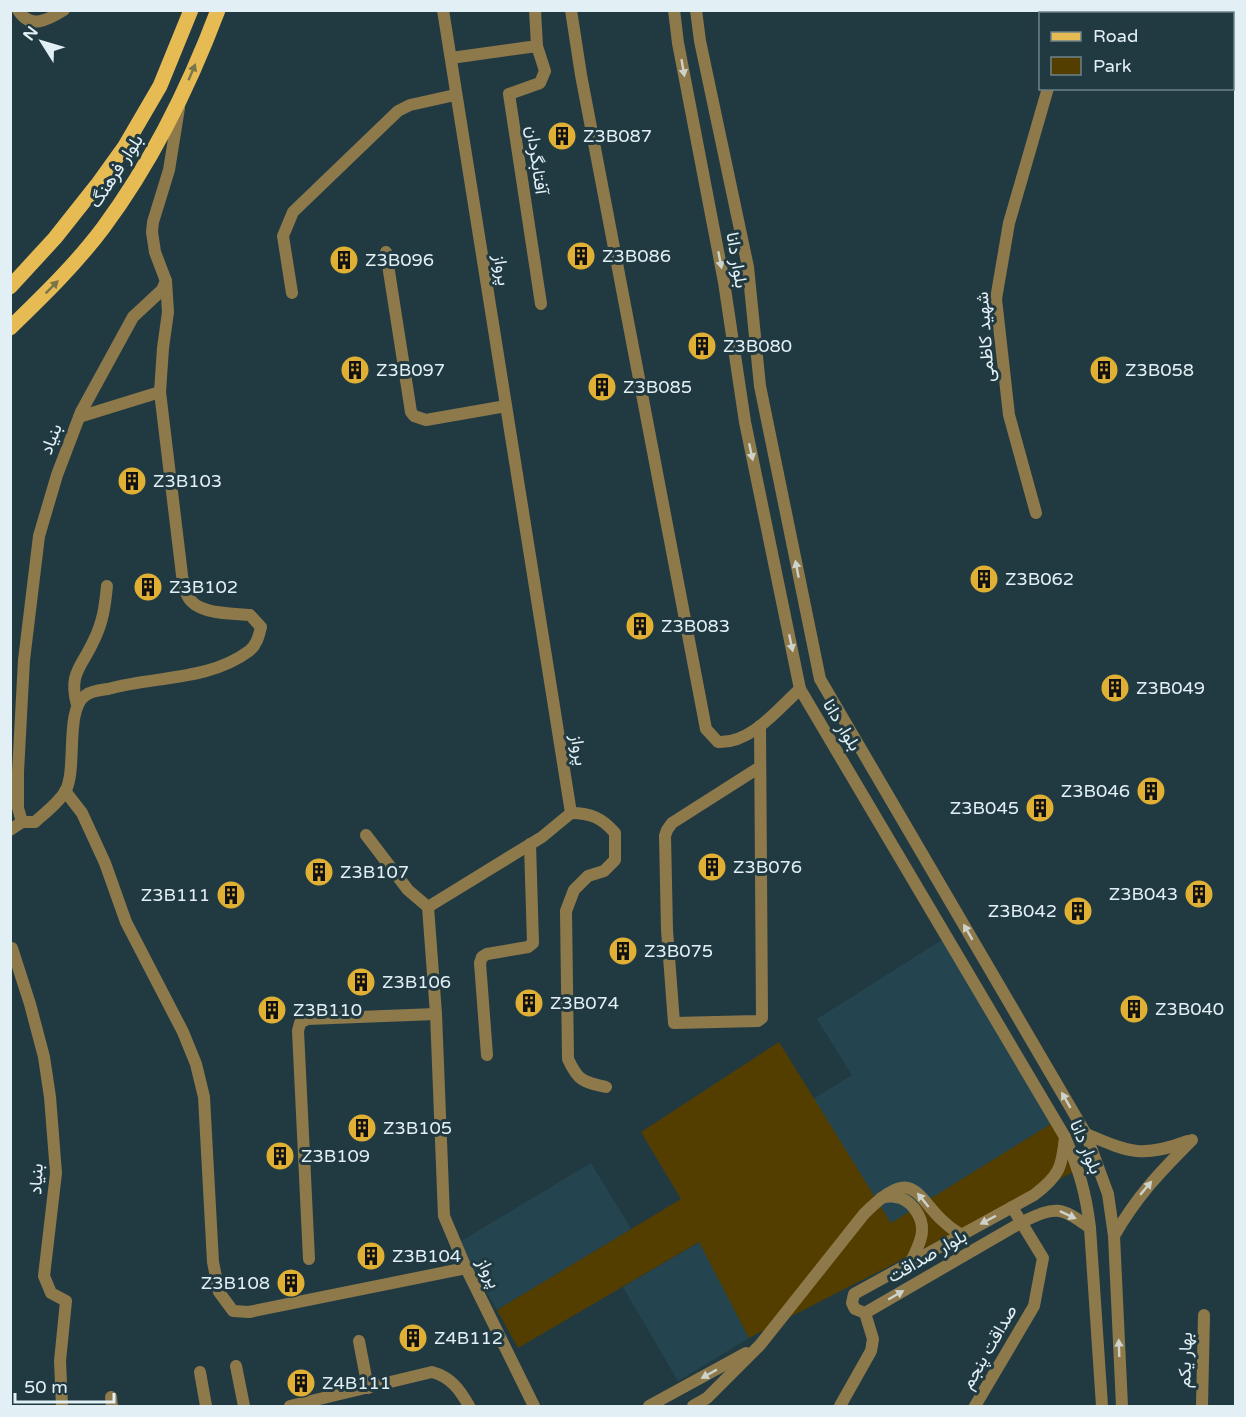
<svg xmlns="http://www.w3.org/2000/svg" width="1246" height="1417" viewBox="0 0 1246 1417" font-family="'Varela Round',Vazirmatn,sans-serif">
<style>
.built{fill:#244550}
.green{fill:#533e00}
.lines{fill:none;stroke-linecap:round;stroke-linejoin:round}
.minor{stroke:#8e794b;stroke-width:12}
.tertiary{stroke:#8e794b;stroke-width:12}
.primary{stroke:#e7bb54;stroke-width:15}
.oneway{fill:#cdd2cb}
.oneway2{fill:#7a744a}
.labels{text-anchor:middle;dominant-baseline:central;stroke-width:6;stroke-linejoin:round;paint-order:stroke}
.poi-label{font-size:18px;fill:#e2f0f6;stroke:#213a42;text-anchor:start}
.street-label{font-size:18px;fill:#e2f0f6;stroke:#213a42}
</style>
<rect width="100%" height="100%" fill="#213a42"/>
<g class="built">
<polygon points="945,938 1057,1120 891,1224 813,1099 852,1075 817,1019"/>
<polygon points="591,1163 631,1229 497,1310 458,1243"/>
<polygon points="700,1242 749,1338 678,1381 623,1287"/>
</g>
<polygon class="green" points="779,1042 891,1223 1057,1120 1083,1167 749,1338 699,1242 518,1348 497,1310 681,1199 641,1132"/>
<g class="lines">
<g class="minor">
<polyline points="443,10 571,813 542,837 428,907 436,1014 444,1216 466,1268 534,1406"/>
<path d="M 571,10 L 581,75 L 706,729 L 718,742 C 751,744 778,709 800,689"/>
<polyline points="1070,14 1070,10"/>
<polyline points="537,46 545,71 540,83 509,94 541,304"/>
<polyline points="451,58 537,46 535,10"/>
<polyline points="386,252 411,412 414,416 426,420 506,406"/>
<polyline points="292,293 283,236 293,212 398,111 410,105 455,95"/>
<polyline points="79,417 160,392"/>
<polyline points="1036,513 1009,415 996,299 1009,223 1048,88"/>
<path d="M 77,705 C 68,673 82,667 94,640 C 103,622 105,606 107,586"/>
<polyline points="760,726 762,1018 758,1021 674,1023 667,930 665,836 667,830 672,823 760,767"/>
<polyline points="65,791 82,813 105,863 126,922 183,1032 196,1064 204,1097 213,1262 219,1292 233,1311 249,1312 466,1268"/>
<path d="M 571,813 C 591,813 602,818 615,833 L 615,860 L 604,871 L 588,876 L 574,890 L 566,911 L 568,1059 C 578,1081 583,1082 606,1087"/>
<polyline points="22,822 18,808 18,772 24,660 39,536 57,475 81,412 133,317 162,290 166,281"/>
<path d="M 10,830 L 22,822 L 35,822 C 45,813 58,803 65,792 C 78,770 64,709 86,695 C 91,691 101,690 108,689 C 154,676 209,681 249,651 C 257,645 259,635 261,627 L 250,615 C 231,613 196,615 187,595 C 184,589 183,581 182,575 L 160,392 L 163,348 L 168,312 L 166,281 L 155,252 L 152,232 L 153,222 L 169,170 L 179,108"/>
<polyline points="366,835 408,890 428,907"/>
<polyline points="12,948 30,1004 44,1057 50,1097 56,1173 44,1276 51,1293 66,1301 60,1361 62,1406"/>
<polyline points="487,1055 480,963 482,957 487,954 528,947 533,943 530,844"/>
<path d="M 1086,1134 C 1131,1153 1142,1158 1188,1141"/>
<path d="M 1065,1137 C 1062,1168 1059,1176 1034,1195 L 854,1294 L 852,1303 L 855,1309 L 865,1313 L 1022,1222 C 1056,1206 1060,1206 1090,1228"/>
<path d="M 881,1198 C 885,1197 891,1196 895,1197 C 910,1198 923,1216 922,1231 C 922,1241 915,1252 911,1262"/>
<path d="M 1114,1236 C 1137,1196 1160,1172 1192,1140"/>
<polyline points="309,1259 298,1031 300,1023 307,1019 436,1014"/>
<polyline points="359,1341 368,1388"/>
<polyline points="236,1366 244,1406"/>
<polyline points="200,1372 206,1406"/>
<polyline points="111,1397 112,1406"/>
<path d="M 290,1406 L 432,1372 C 451,1377 460,1390 469,1406"/>
<polyline points="649,1406 746,1353"/>
<path d="M 693,1406 L 707,1398 L 760,1345 L 864,1214 C 921,1156 914,1207 960,1234"/>
<polyline points="840,1406 871,1351 873,1339 865,1313"/>
<polyline points="975,1406 1034,1306 1043,1258 1012,1207"/>
<polyline points="1202,1406 1204,1315"/>
</g>
<g class="tertiary">
<path d="M 18,10 C 30,30 48,20 64,10"/>
<path d="M 674,10 L 678,43 L 724,282 L 745,422 L 800,689 L 1065,1137 C 1079,1170 1086,1193 1090,1228 L 1102,1406"/>
<polyline points="696,10 700,41 748,267 760,386 820,679 1086,1134 1108,1194 1114,1236 1122,1406"/>
</g>
<g class="primary">
<polyline points="10,287 55,238 97,185 125,146 160,86 191,10"/>
<path d="M 10,328 C 43,296 76,264 103,228 C 152,162 189,87 218,10"/>
</g>
</g>
<defs><path id="oneway-solid" d="M-6-.8H1V-3.2L6.5 0L1 3.2V.8H-6Z" transform="scale(1.5)"/></defs>
<g class="oneway">
<use href="#oneway-solid" transform="translate(683 68) rotate(80)"/>
<use href="#oneway-solid" transform="translate(720 260) rotate(79)"/>
<use href="#oneway-solid" transform="translate(751 452) rotate(78)"/>
<use href="#oneway-solid" transform="translate(797 569) rotate(-101)"/>
<use href="#oneway-solid" transform="translate(791 643) rotate(78)"/>
<use href="#oneway-solid" transform="translate(968 932) rotate(-120)"/>
<use href="#oneway-solid" transform="translate(1066 1100) rotate(-120)"/>
<use href="#oneway-solid" transform="translate(1146 1188) rotate(-50)"/>
<use href="#oneway-solid" transform="translate(923 1200) rotate(-129)"/>
<use href="#oneway-solid" transform="translate(1068 1215) rotate(25)"/>
<use href="#oneway-solid" transform="translate(988 1220) rotate(152)"/>
<use href="#oneway-solid" transform="translate(896 1295) rotate(-30)"/>
<use href="#oneway-solid" transform="translate(1119 1348) rotate(-92)"/>
<use href="#oneway-solid" transform="translate(709 1374) rotate(151)"/>
</g>
<g class="oneway2">
<use href="#oneway-solid" transform="translate(192 72) rotate(-67)"/>
<use href="#oneway-solid" transform="translate(52 287) rotate(-45)"/>
</g>
<defs>
<g id="building-disc" transform="scale(1.5)"><circle r="9.5" fill="#e0b034" stroke="#213a42"/><path d="M-4-6H4V6H1V3H-1V6H-4ZM-2.5-4.3h1.7v1.8h-1.7ZM.8-4.3h1.7v1.8H.8ZM-2.5-1h1.7V.8h-1.7ZM.8-1h1.7V.8H.8Z" fill="#111"/></g>
</defs>
<g fill-rule="evenodd">
<use href="#building-disc" x="562" y="136"/>
<use href="#building-disc" x="581" y="256"/>
<use href="#building-disc" x="344" y="260"/>
<use href="#building-disc" x="702" y="346"/>
<use href="#building-disc" x="355" y="370"/>
<use href="#building-disc" x="1104" y="370"/>
<use href="#building-disc" x="602" y="387"/>
<use href="#building-disc" x="132" y="481"/>
<use href="#building-disc" x="984" y="579"/>
<use href="#building-disc" x="148" y="587"/>
<use href="#building-disc" x="640" y="626"/>
<use href="#building-disc" x="1115" y="688"/>
<use href="#building-disc" x="1151" y="791"/>
<use href="#building-disc" x="1040" y="808"/>
<use href="#building-disc" x="712" y="867"/>
<use href="#building-disc" x="319" y="872"/>
<use href="#building-disc" x="1199" y="894"/>
<use href="#building-disc" x="231" y="895"/>
<use href="#building-disc" x="1078" y="911"/>
<use href="#building-disc" x="623" y="951"/>
<use href="#building-disc" x="361" y="982"/>
<use href="#building-disc" x="529" y="1003"/>
<use href="#building-disc" x="1134" y="1009"/>
<use href="#building-disc" x="272" y="1010"/>
<use href="#building-disc" x="362" y="1128"/>
<use href="#building-disc" x="280" y="1156"/>
<use href="#building-disc" x="371" y="1256"/>
<use href="#building-disc" x="291" y="1283"/>
<use href="#building-disc" x="413" y="1338"/>
<use href="#building-disc" x="301" y="1383"/>
</g>
<g class="labels">
<g class="poi-label">
<text x="583" y="136">Z3B087</text>
<text x="602" y="256">Z3B086</text>
<text x="365" y="260">Z3B096</text>
<text x="723" y="346">Z3B080</text>
<text x="376" y="370">Z3B097</text>
<text x="1125" y="370">Z3B058</text>
<text x="623" y="387">Z3B085</text>
<text x="153" y="481">Z3B103</text>
<text x="1005" y="579">Z3B062</text>
<text x="169" y="587">Z3B102</text>
<text x="661" y="626">Z3B083</text>
<text x="1136" y="688">Z3B049</text>
<text x="1130" y="791" text-anchor="end">Z3B046</text>
<text x="1019" y="808" text-anchor="end">Z3B045</text>
<text x="733" y="867">Z3B076</text>
<text x="340" y="872">Z3B107</text>
<text x="1178" y="894" text-anchor="end">Z3B043</text>
<text x="210" y="895" text-anchor="end">Z3B111</text>
<text x="1057" y="911" text-anchor="end">Z3B042</text>
<text x="644" y="951">Z3B075</text>
<text x="382" y="982">Z3B106</text>
<text x="550" y="1003">Z3B074</text>
<text x="1155" y="1009">Z3B040</text>
<text x="293" y="1010">Z3B110</text>
<text x="383" y="1128">Z3B105</text>
<text x="301" y="1156">Z3B109</text>
<text x="392" y="1256">Z3B104</text>
<text x="270" y="1283" text-anchor="end">Z3B108</text>
<text x="434" y="1338">Z4B112</text>
<text x="322" y="1383">Z4B111</text>
</g>
<g class="street-label">
<text transform="translate(537 160) rotate(82)">آفتابگردان</text>
<text transform="translate(116 171) rotate(-57)">بلوار فرهنگ</text>
<text transform="translate(737 260) rotate(80)">بلوار دانا</text>
<text transform="translate(502 270) rotate(81)">پرواز</text>
<text transform="translate(985 337) rotate(-94)">شهید کاظمی</text>
<text transform="translate(51 439) rotate(-69)">بنیاد</text>
<text transform="translate(842 725) rotate(59)">بلوار دانا</text>
<text transform="translate(579 750) rotate(81)">پرواز</text>
<text transform="translate(1086 1147) rotate(67)">بلوار دانا</text>
<text transform="translate(36 1179) rotate(-87)">بنیاد</text>
<text transform="translate(927 1256) rotate(-30)">بلوار صداقت</text>
<text transform="translate(489 1273) rotate(64)">پرواز</text>
<text transform="translate(989 1347) rotate(-60)">صداقت پنجم</text>
<text transform="translate(1185 1360) rotate(-88)">بهار یکم</text>
</g>
</g>
<rect width="1246" height="1417" fill="none" stroke="#e2f0f6" stroke-width="24"/>
<rect x="1039" y="12" width="195" height="78" fill="#213a42" stroke="#6e838a" stroke-width="1.5"/>
<rect x="1051" y="32" width="30" height="9" fill="#e7bb54" stroke="#6e838a" stroke-width="1.5"/>
<text x="1093" y="42" font-size="18" fill="#e2f0f6">Road</text>
<rect x="1051" y="57" width="30" height="18" fill="#533e00" stroke="#6e838a" stroke-width="1.5"/>
<text x="1093" y="72" font-size="18" fill="#e2f0f6">Park</text>
<g transform="translate(42 42) rotate(307)" stroke="#213a42" stroke-width="4.5" paint-order="stroke">
<path d="M0-4.5L10 22L0 15L-10 22Z" fill="#e2f0f6"/>
<text y="-9" font-size="16" font-weight="bold" text-anchor="middle" fill="#e2f0f6">N</text>
</g>
<path d="M15 1393v9h99v-9" fill="none" stroke="#e2f0f6" stroke-width="3"/>
<text x="24" y="1393" font-size="18" fill="#e2f0f6" stroke="#213a42" stroke-width="4.5" paint-order="stroke">50 m</text>
</svg>
